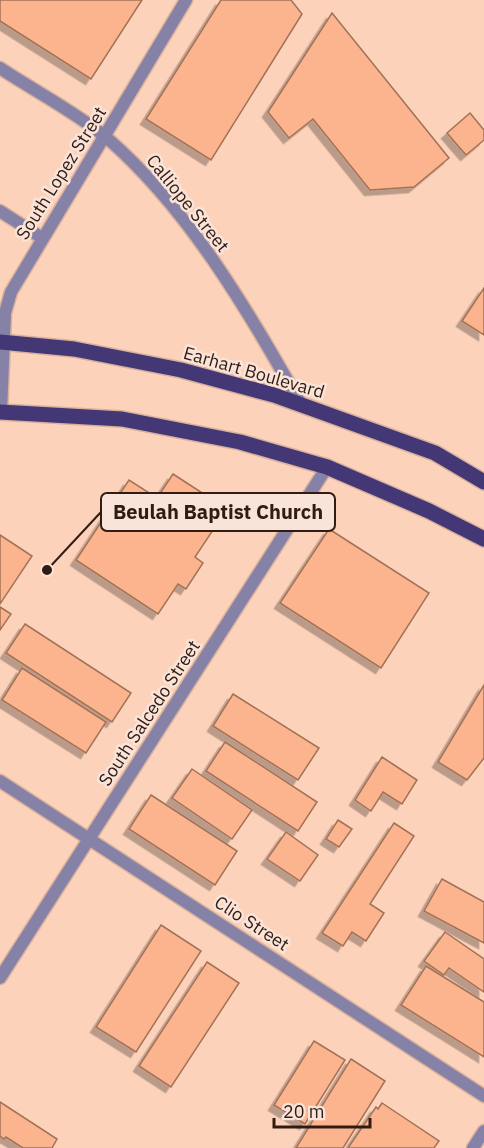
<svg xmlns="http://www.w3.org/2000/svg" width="484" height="1148" viewBox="0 0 484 1148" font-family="'IBM Plex Sans',sans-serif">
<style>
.building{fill:#fbb48e;stroke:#a27257;stroke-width:1.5;filter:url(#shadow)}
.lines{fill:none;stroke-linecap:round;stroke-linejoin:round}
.street-casing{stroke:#d8b19d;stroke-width:15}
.primary-casing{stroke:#d8b19d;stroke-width:18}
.street{stroke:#8682a7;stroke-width:12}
.primary{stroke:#433776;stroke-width:15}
.labels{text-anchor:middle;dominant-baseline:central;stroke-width:5;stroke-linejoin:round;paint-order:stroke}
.street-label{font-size:18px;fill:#301c12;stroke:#fae4d9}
.leader{fill:none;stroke:#301c12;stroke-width:2}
.callout-dot{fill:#301c12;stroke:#fae4d9;stroke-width:2}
.callout{fill:#fae4d9;stroke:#301c12;stroke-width:2}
.callout-label{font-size:20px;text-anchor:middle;font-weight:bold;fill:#301c12}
</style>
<defs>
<filter id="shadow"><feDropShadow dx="-5.5" dy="5.5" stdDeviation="0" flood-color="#0004"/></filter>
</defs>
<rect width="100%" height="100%" fill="#fdd2bb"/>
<g class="building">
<polygon points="0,0 142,0 91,79 0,21"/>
<polygon points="221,0 291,0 302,14 211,160 146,119"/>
<polygon points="332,13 449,158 414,187 370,190 313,119 289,138 268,112"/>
<polygon points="470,113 484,130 484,140 466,155 447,133"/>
<polygon points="484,288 484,335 462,321"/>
<polygon points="173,474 227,509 195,557 203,563 186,589 178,584 158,614 76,560 129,480 157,498"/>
<polygon points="329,529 429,593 381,668 280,603"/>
<polygon points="0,535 32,556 0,604"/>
<polygon points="0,607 11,614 0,630"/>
<polygon points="25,624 131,693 112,722 6,653"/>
<polygon points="22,668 106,722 86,753 2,700"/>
<polygon points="484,685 484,758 467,780 438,762"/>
<polygon points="233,694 319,748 298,780 213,726"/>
<polygon points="225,742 317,802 298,831 206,771"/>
<polygon points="382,757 417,780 402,804 383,792 371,811 355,800"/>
<polygon points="192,769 252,810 232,839 172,798"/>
<polygon points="151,795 237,851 215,885 129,829"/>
<polygon points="338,820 352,829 339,847 326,839"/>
<polygon points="394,823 414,836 370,904 384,913 366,941 352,932 343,946 322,933"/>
<polygon points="286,832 318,855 300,881 267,859"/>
<polygon points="442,879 484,902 484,943 424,911"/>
<polygon points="161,925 201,951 136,1052 96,1027"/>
<polygon points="445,932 484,959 484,992 449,968 444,975 424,961"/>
<polygon points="207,962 239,983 171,1087 139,1066"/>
<polygon points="426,966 484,1002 484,1057 401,1005"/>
<polygon points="314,1041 345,1060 305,1124 274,1105"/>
<polygon points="351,1059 385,1081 343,1148 296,1148"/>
<polygon points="0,1102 57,1139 52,1148 23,1148 6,1137 4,1139 0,1136"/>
<polygon points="382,1103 439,1141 434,1148 348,1148 376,1107 378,1109"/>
</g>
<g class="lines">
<g class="street-casing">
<g id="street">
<path d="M 0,68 C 33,90 77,113 107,138 C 190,210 247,310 301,404"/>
<polyline points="0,211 42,238"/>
<polyline points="1,412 5,313 11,292 186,0"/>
<polyline points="0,781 484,1096"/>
<polyline points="0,978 327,467"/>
<polyline points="473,1148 484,1131"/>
</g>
</g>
<g class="primary-casing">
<g id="primary">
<polyline points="0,342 74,349 181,370 274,395 435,453 484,482"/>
<polyline points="0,412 122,419 240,442 327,467 429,511 484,539"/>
</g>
</g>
<use href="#street" class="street"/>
<use href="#primary" class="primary"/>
</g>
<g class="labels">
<g class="street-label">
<text transform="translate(61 173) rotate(-58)">South Lopez Street</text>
<text transform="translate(188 203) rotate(51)">Calliope Street</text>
<text transform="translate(254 372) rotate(16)">Earhart Boulevard</text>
<text transform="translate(149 713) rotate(-57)">South Salcedo Street</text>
<text transform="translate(252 923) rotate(33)">Clio Street</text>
</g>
</g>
<path class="leader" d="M47 570L101 512"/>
<circle class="callout-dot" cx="47" cy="570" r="6"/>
<rect class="callout" x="101" y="493" width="234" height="38" rx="6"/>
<g class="callout-label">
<text x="218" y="519">Beulah Baptist Church</text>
</g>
<path d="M274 1118v9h96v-9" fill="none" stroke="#301c12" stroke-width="3"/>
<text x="283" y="1118" font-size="18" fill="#301c12" stroke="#fae4d9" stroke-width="4.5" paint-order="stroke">20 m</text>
</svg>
